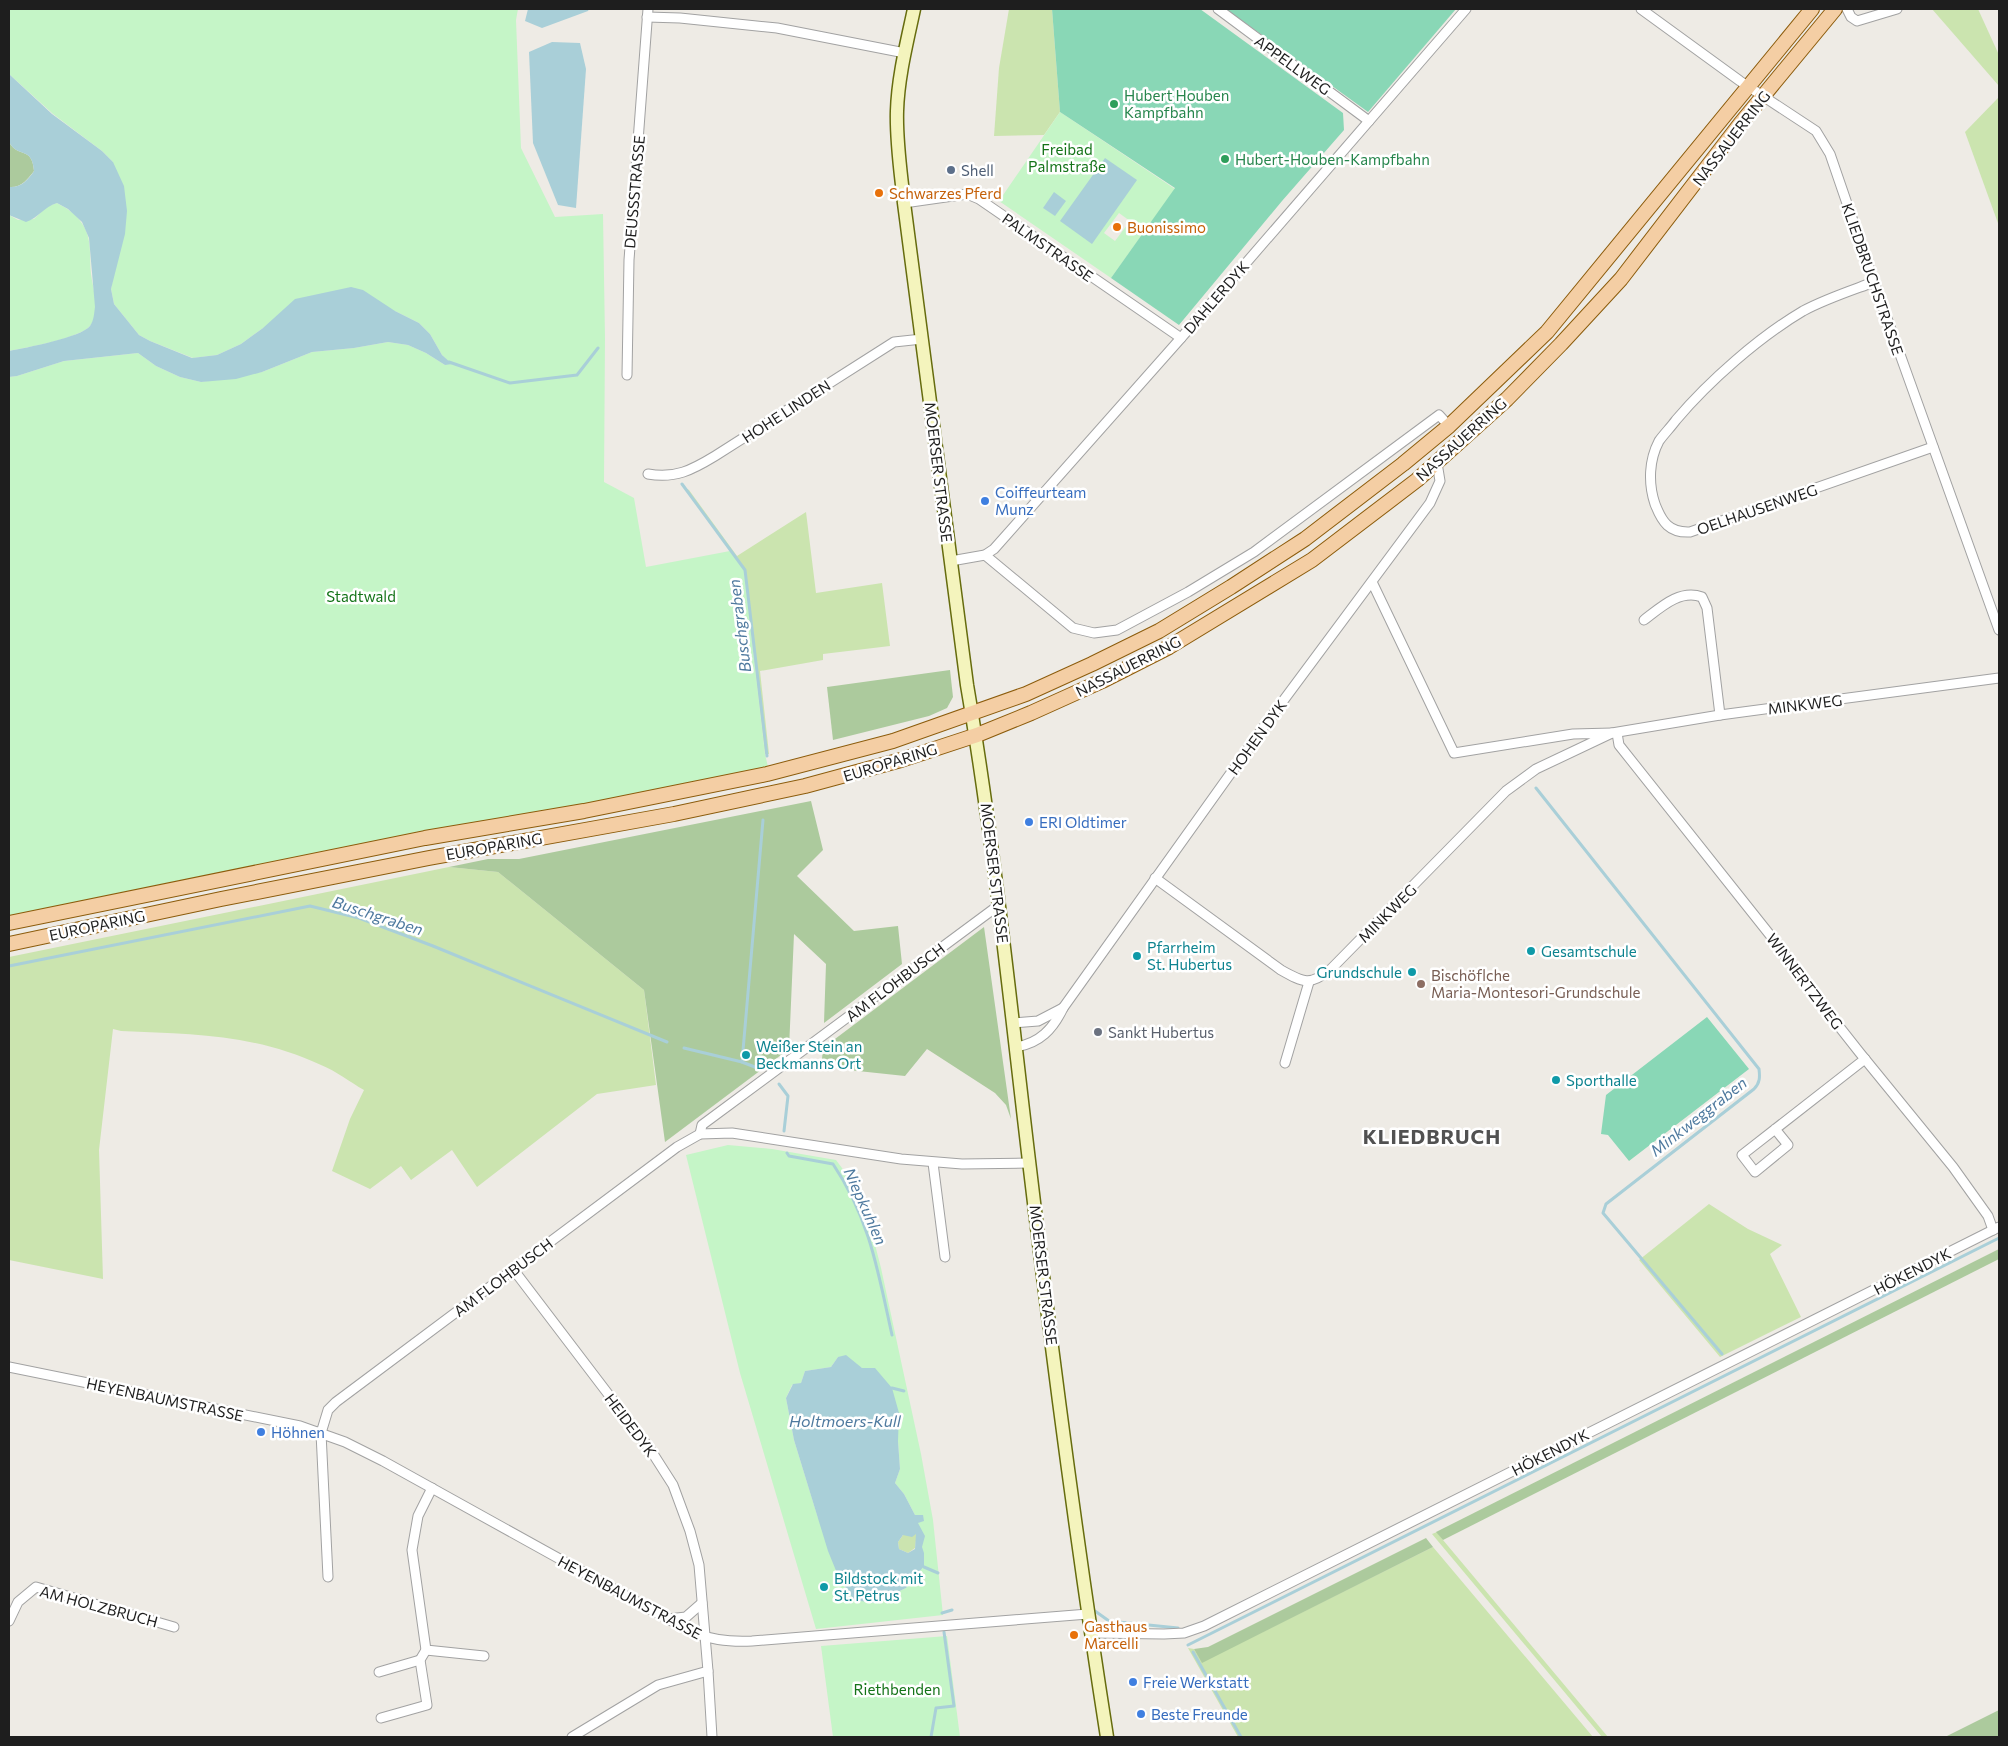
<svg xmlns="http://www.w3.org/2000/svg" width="2008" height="1746" viewBox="0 0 2008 1746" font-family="Commissioner,sans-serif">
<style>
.grass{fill:#cbe4af}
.forest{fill:#acca9d}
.park{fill:#c5f5c7;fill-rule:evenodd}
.pitch{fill:#89d7b6}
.water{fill:#a9cfd8;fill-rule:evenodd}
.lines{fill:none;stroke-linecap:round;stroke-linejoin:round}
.stream{stroke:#a9cfd8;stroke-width:3}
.minor-casing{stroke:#a2a2a2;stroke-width:11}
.secondary-casing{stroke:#666c0e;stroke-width:15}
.primary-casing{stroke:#8c5c0c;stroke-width:16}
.minor{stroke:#fff;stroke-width:9}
.secondary{stroke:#f4f4bd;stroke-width:12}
.primary{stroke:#f4cea4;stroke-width:14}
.leisure-dot{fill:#2e9e5b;stroke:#fff;stroke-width:2}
.service-dot{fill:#5c6f8a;stroke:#fff;stroke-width:2}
.food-dot{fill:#e8710a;stroke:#fff;stroke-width:2}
.shop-dot{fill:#3f7fe0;stroke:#fff;stroke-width:2}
.culture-dot{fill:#0f9aa8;stroke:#fff;stroke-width:2}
.education-dot{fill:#8d6e63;stroke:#fff;stroke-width:2}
.worship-dot{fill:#6b7280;stroke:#fff;stroke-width:2}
.labels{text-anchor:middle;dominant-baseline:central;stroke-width:5;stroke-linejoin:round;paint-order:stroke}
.street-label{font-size:15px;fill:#1e1e1e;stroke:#fff}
.leisure-label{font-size:15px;fill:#27864d;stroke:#fff;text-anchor:start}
.park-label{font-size:15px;fill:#147318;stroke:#fff}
.service-label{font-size:15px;fill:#4e5e75;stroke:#fff;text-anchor:start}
.food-label{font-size:15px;fill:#c56008;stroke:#fff;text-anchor:start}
.shop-label{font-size:15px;fill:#366cbe;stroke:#fff;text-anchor:start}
.culture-label{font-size:15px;fill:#0d838f;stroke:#fff;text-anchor:start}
.education-label{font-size:15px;fill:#785e54;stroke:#fff;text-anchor:start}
.worship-label{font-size:15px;fill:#5b616d;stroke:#fff;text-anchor:start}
.water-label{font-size:16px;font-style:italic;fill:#4f7a9f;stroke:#fff}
.district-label{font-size:20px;font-weight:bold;letter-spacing:1px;fill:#515151;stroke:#fff}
</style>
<rect width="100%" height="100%" fill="#eeebe5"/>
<g class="grass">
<polygon points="1009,9 1052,9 1060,112 1044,135 994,136 999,68"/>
<polygon points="1932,9 1978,9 1999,55 1999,86"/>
<polygon points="1999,97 1999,226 1965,132"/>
<polygon points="684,487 689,490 737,556 806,512 816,593 882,583 890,646 823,654 823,660 760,671 769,754 765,754 744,570"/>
<path d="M 449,867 L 498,872 L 644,990 L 656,1085 L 597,1094 L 477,1187 L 452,1150 L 411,1180 L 401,1166 L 370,1189 L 332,1171 L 350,1119 L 364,1090 C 350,1082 336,1071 321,1065 C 254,1034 192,1034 121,1031 L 113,1029 L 99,1150 L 103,1279 L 9,1260 L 9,957 Z"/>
<polygon points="1709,1204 1748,1229 1782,1245 1770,1254 1801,1317 1720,1357 1639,1260"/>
<polygon points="1437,1532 1443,1540 1608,1737 1602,1737 1432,1534"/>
<polygon points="917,1533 915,1548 908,1553 899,1549 898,1542 903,1535"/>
<polygon points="1433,1547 1593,1737 1238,1737 1188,1648 1194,1649 1202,1662"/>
</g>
<g class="forest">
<path d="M 9,142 C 18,159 32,145 34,171 C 27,180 21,188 9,187 Z"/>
<polygon points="950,670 953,697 947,708 929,716 833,740 827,687"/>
<polygon points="811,801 823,850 797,876 854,931 898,926 902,964 824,1023 826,964 794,934 789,1049 665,1142 644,990 498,872 449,867 488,859 519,859"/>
<polygon points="984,927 1011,1119 1006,1105 995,1093 927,1049 905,1076 839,1069 840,1062 822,1059 823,1048"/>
<polygon points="1999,1249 1999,1259 1443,1540 1436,1532"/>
<polygon points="1426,1538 1433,1547 1202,1663 1194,1649 1208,1647"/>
<polygon points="1999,1710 1999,1737 1945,1737"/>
</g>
<g class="park">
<polygon points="9,9 518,9 516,20 521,148 555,217 603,214 605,338 604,482 634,498 646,567 730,551 744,570 765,754 768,767 669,788 418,834 9,916 9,377 17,376 64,361 138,353 156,366 180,377 201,382 262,372 312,352 354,348 388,342 408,345 426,353 445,365 449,362 442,355 430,334 419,323 395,311 263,328 241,344 217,355 193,358 150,341 139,335 114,304 111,289 113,279 113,162 102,151 53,114 9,74"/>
<path d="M 1060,112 L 1175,189 L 1111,278 L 999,201 ZM 1119,213 L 1130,221 L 1115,241 L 1104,233 Z"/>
<path d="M 57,203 C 66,208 75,213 81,222 C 93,238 89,256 91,274 C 93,289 101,313 90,326 C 80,338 25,348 9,351 L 9,215 L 18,220 L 34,219 L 46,207 Z"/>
<path d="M 728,1145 L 772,1149 L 836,1160 L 845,1172 L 871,1229 L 881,1268 L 921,1454 L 933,1520 L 943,1615 L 816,1629 L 740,1373 L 686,1155 ZM 838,1357 L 862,1368 L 898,1441 L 900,1469 L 895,1483 L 904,1494 L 915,1515 L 923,1515 L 918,1523 L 922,1547 L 906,1588 L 874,1603 L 818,1518 L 794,1440 L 786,1398 L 792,1385 L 801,1383 L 805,1371 L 831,1367 Z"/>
<polygon points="947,1636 960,1737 833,1737 821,1646"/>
</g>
<g class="pitch">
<polygon points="1052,9 1200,9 1343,113 1344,130 1282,201 1179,325 1111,278 1175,188 1060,112"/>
<polygon points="1226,9 1456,9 1368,112"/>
<polygon points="1707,1017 1749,1069 1629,1161 1608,1135 1601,1134 1606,1095"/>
</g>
<g class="water">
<polygon points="528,9 589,9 588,11 542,28 525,21"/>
<polygon points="552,42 580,43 586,69 576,208 558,205 533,143 529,52"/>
<path d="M 9,74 L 52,114 L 102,151 L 113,162 L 124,186 L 127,211 L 125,234 L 111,289 L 114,304 L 139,335 L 150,341 L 192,358 L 217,355 L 241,344 L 263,328 L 295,299 L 351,287 L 363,290 L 395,311 L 419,323 L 430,334 L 442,355 L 452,364 L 445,365 L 426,353 L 408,345 L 388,342 L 354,348 L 312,352 L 262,372 L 236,379 L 201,382 L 180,377 L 156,366 L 138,353 L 64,361 L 17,376 L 9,377 L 9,351 C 25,348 82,337 90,326 C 94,320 94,314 95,307 L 89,238 L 82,222 L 68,209 L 57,203 C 44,207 38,218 26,222 L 9,215 L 9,187 C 21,188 28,180 34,171 C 32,145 18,159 9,142 Z"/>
<polygon points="1105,158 1137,180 1092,244 1060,221"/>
<polygon points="1054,192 1066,201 1055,216 1043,208"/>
<path d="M 846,1355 L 862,1368 L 875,1368 L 892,1388 L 899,1413 L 898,1441 L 900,1469 L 895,1483 L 904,1494 L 915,1515 L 923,1515 L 924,1521 L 918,1523 L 925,1536 L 922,1547 L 924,1553 L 924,1566 L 906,1588 L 874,1603 L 854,1600 L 839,1578 L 828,1551 L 794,1440 L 786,1398 L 793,1384 L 801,1383 L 805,1371 L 831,1367 L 838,1357 ZM 916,1534 L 915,1549 L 908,1553 L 899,1549 L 898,1542 L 903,1535 L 912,1537 Z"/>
</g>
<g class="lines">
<g class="stream">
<polyline points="449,362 510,383 577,375 598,348"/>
<polyline points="682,484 745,570 767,756"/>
<path d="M 1536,788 L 1759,1069 C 1760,1077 1760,1083 1754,1089 L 1606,1204 L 1603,1213 L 1722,1354"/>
<polyline points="9,966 310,906 359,918 433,946 667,1042"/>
<polyline points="684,1048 742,1062 760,1069"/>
<polyline points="742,1062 763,820"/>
<polyline points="779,1084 788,1096 784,1131"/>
<path d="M 787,1153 L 789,1156 L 833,1164 C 870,1219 878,1272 892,1335"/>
<polyline points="892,1388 904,1391"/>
<polyline points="924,1567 938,1573"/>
<polyline points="1095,1611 1109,1621 1178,1628"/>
<polyline points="942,1613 952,1610"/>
<polyline points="1188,1645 1999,1238"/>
<polyline points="1193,1652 1241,1737"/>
<polyline points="931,1737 936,1708 954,1706 944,1632"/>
</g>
<g class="minor-casing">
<g id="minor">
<polyline points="1218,9 1369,121"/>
<polyline points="1641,9 1740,81 1816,131 1830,154 1874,282 1999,630"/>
<polyline points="1847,9 1851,17 1857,21 1897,9"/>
<polyline points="647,17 680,18 777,28 905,53"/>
<polyline points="904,203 967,194 979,199 1181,338"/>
<path d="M 1874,282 C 1850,291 1825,299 1803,311 C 1759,337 1709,381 1676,420 C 1671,427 1664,434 1659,441 C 1649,460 1648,483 1655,504 C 1662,522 1669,533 1690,532 L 1933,447"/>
<polyline points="627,375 629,260 648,9"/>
<path d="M 648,474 C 675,479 692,470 715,456 L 894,342 L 922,339"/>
<polyline points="985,555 1073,628 1094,633 1117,630 1188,592 1254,552 1439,415 1449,426"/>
<polyline points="951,561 985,555 994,549 1181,338 1466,9"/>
<path d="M 1644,620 C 1661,607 1680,589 1702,597 L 1707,608 L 1720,715"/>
<polyline points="1612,733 1720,715 1999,678"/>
<polyline points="1617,733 1619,745 1774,940 1804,982 1860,1053 1953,1167 1988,1216 1993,1230"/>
<path d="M 1155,878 L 1281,970 C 1304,983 1310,986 1331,969 L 1506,791 L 1536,769 L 1612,733 L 1573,734 L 1454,753 L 1372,582"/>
<polyline points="1014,1023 1038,1021 1063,1008"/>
<path d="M 1016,1047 C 1040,1043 1053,1029 1063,1008 L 1263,728 L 1430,503 L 1440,481 L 1437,463"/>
<polyline points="1285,1063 1309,982"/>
<polyline points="1775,1129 1788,1145 1755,1172 1742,1155 1865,1059"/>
<polyline points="700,1134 702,1125 999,905"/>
<polyline points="933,1163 945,1257"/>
<polyline points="513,1269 650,1449 673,1485 690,1531 699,1565 708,1671 712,1737"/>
<path d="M 9,1367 L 300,1426 L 345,1442 L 383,1461 L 686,1629 C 708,1640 728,1642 752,1641 L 1088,1614"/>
<polyline points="432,1488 418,1516 412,1550 426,1650 484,1656"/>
<polyline points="328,1577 321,1433 328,1410 336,1402 677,1147 700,1134 732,1133 901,1159 962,1164 1029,1163"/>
<polyline points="668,1619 686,1617 702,1603"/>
<polyline points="9,1621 18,1602 36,1587 174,1627"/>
<polyline points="1091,1633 1164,1634 1184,1633 1204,1626 1999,1227"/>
<polyline points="379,1672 420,1660"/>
<polyline points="381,1718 427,1705 420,1660 426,1650"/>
<polyline points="572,1737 658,1685 708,1671"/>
</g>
</g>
<g class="secondary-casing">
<path id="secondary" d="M 914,9 C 907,42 898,77 897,111 C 896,142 901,173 904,203 L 967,685 C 994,843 1010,1002 1029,1161 C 1052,1354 1077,1546 1107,1737"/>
</g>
<g class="primary-casing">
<g id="primary">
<polyline points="9,923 425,838 584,811 767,774 893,741 1026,694 1092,664 1159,631 1231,587 1305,539 1403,464 1449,426 1547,332 1812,9"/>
<polyline points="9,944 221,899 429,858 674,814 805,786 901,760 977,735 1031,713 1102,681 1169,647 1312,560 1417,480 1507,399 1561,344 1621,279 1740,124 1835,9"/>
</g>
</g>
<use href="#minor" class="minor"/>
<use href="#secondary" class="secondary"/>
<use href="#primary" class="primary"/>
</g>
<g class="leisure-dot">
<circle cx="1114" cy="104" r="5"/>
<circle cx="1225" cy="159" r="5"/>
</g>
<circle class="service-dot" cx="951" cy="170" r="5"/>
<g class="food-dot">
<circle cx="879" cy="193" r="5"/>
<circle cx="1117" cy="227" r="5"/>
<circle cx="1074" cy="1635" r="5"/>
</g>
<g class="shop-dot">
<circle cx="985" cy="501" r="5"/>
<circle cx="1029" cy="822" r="5"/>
<circle cx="261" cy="1432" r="5"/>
<circle cx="1133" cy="1682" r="5"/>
<circle cx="1141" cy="1714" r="5"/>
</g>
<g class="culture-dot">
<circle cx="1531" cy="951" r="5"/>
<circle cx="1137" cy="956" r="5"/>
<circle cx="1412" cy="972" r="5"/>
<circle cx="746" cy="1055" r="5"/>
<circle cx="1556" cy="1080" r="5"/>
<circle cx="824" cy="1587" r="5"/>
</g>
<circle class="education-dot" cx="1421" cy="984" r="5"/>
<circle class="worship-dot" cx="1098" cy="1032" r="5"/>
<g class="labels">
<g class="street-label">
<text transform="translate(1293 65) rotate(36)">APPELLWEG</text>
<text transform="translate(1731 138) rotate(-52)">NASSAUERRING</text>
<text transform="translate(634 192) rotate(-85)">DEUSSSTRASSE</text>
<text transform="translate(1048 247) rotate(35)">PALMSTRASSE</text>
<text transform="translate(1873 279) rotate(71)">KLIEDBRUCHSTRASSE</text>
<text transform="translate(1216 297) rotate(-49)">DAHLERDYK</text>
<text transform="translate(786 411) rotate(-33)">HOHE LINDEN</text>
<text transform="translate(1461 439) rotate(-42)">NASSAUERRING</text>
<text transform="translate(939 472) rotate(83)">MOERSER STRASSE</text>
<text transform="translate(1757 509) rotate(-19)">OELHAUSENWEG</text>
<text transform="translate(1128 666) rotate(-27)">NASSAUERRING</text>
<text transform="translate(1805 704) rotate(-7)">MINKWEG</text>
<text transform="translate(1257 737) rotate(-54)">HOHEN DYK</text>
<text transform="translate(890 762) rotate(-17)">EUROPARING</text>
<text transform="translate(494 846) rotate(-10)">EUROPARING</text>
<text transform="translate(995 873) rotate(83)">MOERSER STRASSE</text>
<text transform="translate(1387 913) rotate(-45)">MINKWEG</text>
<text transform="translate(97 925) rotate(-12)">EUROPARING</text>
<text transform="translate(1805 981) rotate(53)">WINNERTZWEG</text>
<text transform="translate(895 982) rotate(-37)">AM FLOHBUSCH</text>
<text transform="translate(1912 1271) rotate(-27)">HÖKENDYK</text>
<text transform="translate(1044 1275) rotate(83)">MOERSER STRASSE</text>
<text transform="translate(503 1277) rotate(-37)">AM FLOHBUSCH</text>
<text transform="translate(165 1399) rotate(12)">HEYENBAUMSTRASSE</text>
<text transform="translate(631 1425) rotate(53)">HEIDEDYK</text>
<text transform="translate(1550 1452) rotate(-27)">HÖKENDYK</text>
<text transform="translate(630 1597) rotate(28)">HEYENBAUMSTRASSE</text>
<text transform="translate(99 1606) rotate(15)">AM HOLZBRUCH</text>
</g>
<g class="leisure-label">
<text x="1124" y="95">Hubert Houben<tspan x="1124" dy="17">Kampfbahn</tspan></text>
<text x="1235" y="159">Hubert-Houben-Kampfbahn</text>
</g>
<g class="park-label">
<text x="1067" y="149">Freibad<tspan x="1067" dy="17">Palmstraße</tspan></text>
<text x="361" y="596">Stadtwald</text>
<text x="897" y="1689">Riethbenden</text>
</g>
<g class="service-label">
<text x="961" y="170">Shell</text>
</g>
<g class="food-label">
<text x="889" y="193">Schwarzes Pferd</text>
<text x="1127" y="227">Buonissimo</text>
<text x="1084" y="1626">Gasthaus<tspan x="1084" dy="17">Marcelli</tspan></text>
</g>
<g class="shop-label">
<text x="995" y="492">Coiffeurteam<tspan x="995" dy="17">Munz</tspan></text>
<text x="1039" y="822">ERI Oldtimer</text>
<text x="271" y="1432">Höhnen</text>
<text x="1143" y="1682">Freie Werkstatt</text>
<text x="1151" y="1714">Beste Freunde</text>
</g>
<g class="culture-label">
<text x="1147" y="947">Pfarrheim<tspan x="1147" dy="17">St. Hubertus</tspan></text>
<text x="1541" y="951">Gesamtschule</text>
<text x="1402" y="972" text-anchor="end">Grundschule</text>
<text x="756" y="1046">Weißer Stein an<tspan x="756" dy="17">Beckmanns Ort</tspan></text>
<text x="1566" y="1080">Sporthalle</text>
<text x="834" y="1578">Bildstock mit<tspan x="834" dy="17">St. Petrus</tspan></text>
</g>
<g class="education-label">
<text x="1431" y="975">Bischöflche<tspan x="1431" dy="17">Maria-Montesori-Grundschule</tspan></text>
</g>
<g class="worship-label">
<text x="1108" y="1032">Sankt Hubertus</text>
</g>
<g class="water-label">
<text transform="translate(739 626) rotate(-97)">Buschgraben</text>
<text transform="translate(378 915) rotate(18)">Buschgraben</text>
<text transform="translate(1698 1116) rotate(-38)">Minkweggraben</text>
<text transform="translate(866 1206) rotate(66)">Niepkuhlen</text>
<text x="845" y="1420">Holtmoers-Kull</text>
</g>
<g class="district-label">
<text x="1432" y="1136">KLIEDBRUCH</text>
</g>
</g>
<rect width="2008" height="1746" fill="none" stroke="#1e1e1e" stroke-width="20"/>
</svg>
